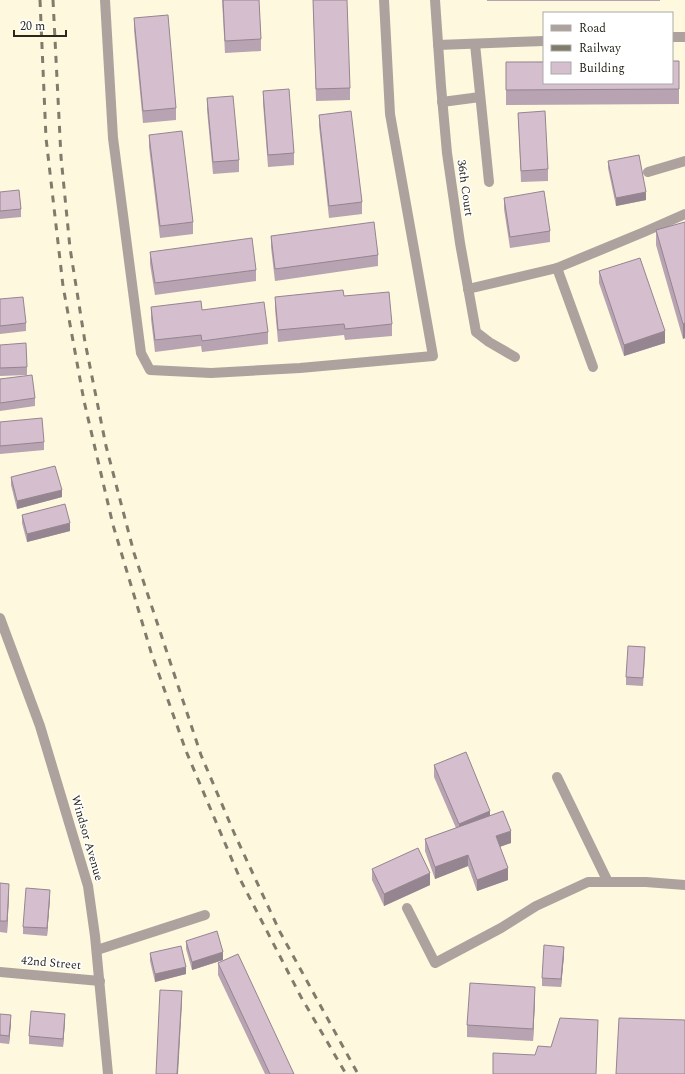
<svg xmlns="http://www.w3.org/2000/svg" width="685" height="1074" viewBox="0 0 685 1074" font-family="Spectral,serif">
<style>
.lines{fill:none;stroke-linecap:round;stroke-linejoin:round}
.minor{stroke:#aea29e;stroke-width:10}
.rail{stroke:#807c6c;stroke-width:3;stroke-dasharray:7 7;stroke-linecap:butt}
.wall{fill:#b7a3b1}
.shaded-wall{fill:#958590}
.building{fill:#d5bece;stroke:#958590}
.labels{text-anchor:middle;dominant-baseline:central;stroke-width:3;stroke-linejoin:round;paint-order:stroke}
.street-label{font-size:12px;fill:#2a281e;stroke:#fff}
</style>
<rect width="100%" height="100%" fill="#fdf8de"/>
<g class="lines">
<g class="minor">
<polyline points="105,0 113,138 141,353 150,370 211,373 300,368 433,356 390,114 384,0"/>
<polyline points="435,0 441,86 447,153 460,243 476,332 489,342 515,357"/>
<polyline points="672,37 685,37"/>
<polyline points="475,44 489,182"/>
<polyline points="438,45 544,41"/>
<polyline points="442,102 480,97"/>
<polyline points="648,172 685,161"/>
<polyline points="557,268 593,367"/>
<polyline points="468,289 557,268 644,232 685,214"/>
<polyline points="0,618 40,726 88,886 95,936 108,1074"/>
<polyline points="557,777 608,882"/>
<polyline points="407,908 435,963 501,928 536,906 588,882 646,882 685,885"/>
<polyline points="97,950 205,915"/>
<polyline points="0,972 100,981"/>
</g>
<g class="rail">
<polyline points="40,0 46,138 63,286 84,401 113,525 151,652 186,751 241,881 301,997 346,1074"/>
<polyline points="53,0 61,157 70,248 85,342 106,446 134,553 201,755 235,835 280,932 358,1074"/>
</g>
</g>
<g class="wall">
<polygon points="222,0 259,0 261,39 261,51 225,53"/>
<polygon points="313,0 350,88 350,100 316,101"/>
<rect x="487" y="0" width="173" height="1"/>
<polygon points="134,18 176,108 176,120 143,123 134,30"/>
<polygon points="679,61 679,104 506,105 506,62"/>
<polygon points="263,91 294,153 294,165 268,167 263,103"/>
<polygon points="207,98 239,160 239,172 213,174 207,110"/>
<polygon points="518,113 548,169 548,181 521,182"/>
<polygon points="319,115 362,202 362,214 329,218 319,126"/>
<polygon points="149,135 193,222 193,234 160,238 149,147"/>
<polygon points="608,161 646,200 616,206 608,168"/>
<polygon points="0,192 21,209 21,217 0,219"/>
<polygon points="504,198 550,231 550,242 510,248 504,209"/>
<polygon points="685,222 685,338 683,339 656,245 656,230"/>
<polygon points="271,236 378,255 378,266 275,281 271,247"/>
<polygon points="150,252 256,270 256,281 155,295 150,264"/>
<polygon points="599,271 665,343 624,356 599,283"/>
<polygon points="344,296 392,324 392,336 345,340 344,335 278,342 275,309 275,297"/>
<polygon points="0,299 26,323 26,331 0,334"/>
<polygon points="151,307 202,310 268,332 268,344 202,352 201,346 155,352 151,319"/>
<polygon points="0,345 27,367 27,375 0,376"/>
<polygon points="0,379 35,398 35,406 0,411"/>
<polygon points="0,422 44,442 44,450 0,454"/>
<polygon points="11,477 62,497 17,509 11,485"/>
<polygon points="22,515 70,531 27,542 22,523"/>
<polygon points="645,655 643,686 626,685 626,677"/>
<polygon points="434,765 490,816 511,843 500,847 508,880 477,891 468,866 435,879 425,851 425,839 456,828 434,777"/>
<polygon points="372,869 430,885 384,906 372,880"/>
<polygon points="0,883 9,895 7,933 0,932"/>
<polygon points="50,898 47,936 23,934 23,927"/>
<polygon points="186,941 223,960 192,970 186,949"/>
<polygon points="150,953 186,974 155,982 150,961"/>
<polygon points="564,955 561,987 542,986 542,978"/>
<polygon points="218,963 294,1074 265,1074 218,975"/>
<polygon points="535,999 533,1041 467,1037 467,1025"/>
<polygon points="0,1014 11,1023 9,1044 0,1043"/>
<polygon points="65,1021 63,1047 29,1044 29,1036"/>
</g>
<g class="shaded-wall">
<polygon points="646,192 646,200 616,206 616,198"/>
<polygon points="685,323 685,338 683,339 683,324"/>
<polygon points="665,331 665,343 624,356 624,345"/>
<polygon points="62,490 62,497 17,509 17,501"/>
<polygon points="70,523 70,531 27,542 27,534"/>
<polygon points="490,811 490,822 459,835 459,824"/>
<polygon points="511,831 511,843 496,848 496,836"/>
<polygon points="468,855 468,866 435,879 435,867"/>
<polygon points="508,868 508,880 477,891 477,880"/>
<polygon points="430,873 430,885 384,906 384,894"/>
<polygon points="9,884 9,895 7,933 7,921"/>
<polygon points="50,890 50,898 47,936 47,928"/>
<polygon points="564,947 564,955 561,987 561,979"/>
<polygon points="223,952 223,960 192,970 192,962"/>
<polygon points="186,967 186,974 155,982 155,974"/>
<polygon points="535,987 535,999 533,1041 533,1029"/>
<polygon points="182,991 182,1002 178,1074 177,1074"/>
<polygon points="65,1014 65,1021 63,1047 63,1039"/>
<polygon points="11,1015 11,1023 9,1044 9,1036"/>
</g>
<g class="building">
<polygon points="223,0 259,0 261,39 225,41"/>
<polygon points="313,0 347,0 350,88 316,89"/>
<polygon points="168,15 176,108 143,111 134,18"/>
<polygon points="672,61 679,61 679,89 506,90 506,62 544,62 544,83 672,83"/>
<polygon points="289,89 294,153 268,155 263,91"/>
<polygon points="233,96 239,160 213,162 207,98"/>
<polygon points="351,111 362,202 329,206 319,115"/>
<polygon points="545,111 548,169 521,171 518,113"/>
<polygon points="182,131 193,222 160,226 149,135"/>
<polygon points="639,155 646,192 616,198 608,161"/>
<polygon points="19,190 21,209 0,211 0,192"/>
<polygon points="544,191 550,231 510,237 504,198"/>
<polygon points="374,222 378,255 275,269 271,236"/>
<polygon points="685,222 685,323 683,324 656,230"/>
<polygon points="252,238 256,270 155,283 150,252"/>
<polygon points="640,258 665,331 624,345 599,271"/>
<polygon points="343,290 344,296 389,292 392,324 345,329 344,324 278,330 275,297"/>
<polygon points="23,297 26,323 0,326 0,299"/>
<polygon points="201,301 202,310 264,302 268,332 202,341 201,335 155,340 151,307"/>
<polygon points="26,343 27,367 0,368 0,345"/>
<polygon points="32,375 35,398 0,403 0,379"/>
<polygon points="42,418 44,442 0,446 0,422"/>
<polygon points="55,466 62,490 17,501 11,477"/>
<polygon points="65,504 70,523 27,534 22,515"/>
<polygon points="628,646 645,647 643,678 626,677"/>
<polygon points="466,752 490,811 459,824 434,765"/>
<polygon points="503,811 511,831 496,836 508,868 477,880 468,855 435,867 425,839"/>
<polygon points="418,848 430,873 384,894 372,869"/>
<polygon points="0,883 9,884 7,921 0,921"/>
<polygon points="26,888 50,890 47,928 23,927"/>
<polygon points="217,931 223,952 192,962 186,941"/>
<polygon points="544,945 564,947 561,979 542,978"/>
<polygon points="181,946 186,967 155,974 150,953"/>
<polygon points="238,954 294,1074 270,1074 218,963"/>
<polygon points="470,983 535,987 533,1029 467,1025"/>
<polygon points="160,990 182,991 177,1074 156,1074"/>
<polygon points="31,1011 65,1014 63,1039 29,1036"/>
<polygon points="0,1014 11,1015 9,1036 0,1035"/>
<polygon points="560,1018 598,1020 596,1074 493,1074 493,1053 535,1055 538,1046 551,1047"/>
<polygon points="619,1018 685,1020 685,1074 616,1074"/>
</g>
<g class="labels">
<g class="street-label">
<text transform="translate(465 188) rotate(82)">36th Court</text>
<text transform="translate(87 838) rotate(74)">Windsor Avenue</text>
<text transform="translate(51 963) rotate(5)">42nd Street</text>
</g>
</g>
<rect x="543" y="12" width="130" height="72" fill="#ffffff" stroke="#aaa9a5"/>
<rect x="551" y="25" width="20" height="6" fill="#aea29e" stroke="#aaa9a5"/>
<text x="579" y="32" font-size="12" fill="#2a281e">Road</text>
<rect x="551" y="45" width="20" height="6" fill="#807c6c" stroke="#aaa9a5"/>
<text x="579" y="52" font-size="12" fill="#2a281e">Railway</text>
<rect x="551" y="62" width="20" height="12" fill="#d5bece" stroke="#aaa9a5"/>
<text x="579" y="72" font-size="12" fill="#2a281e">Building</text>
<path d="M14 30v6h52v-6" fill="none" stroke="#2a281e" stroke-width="2"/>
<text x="20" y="30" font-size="12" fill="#2a281e" stroke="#ffffff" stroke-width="3" paint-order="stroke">20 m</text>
</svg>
